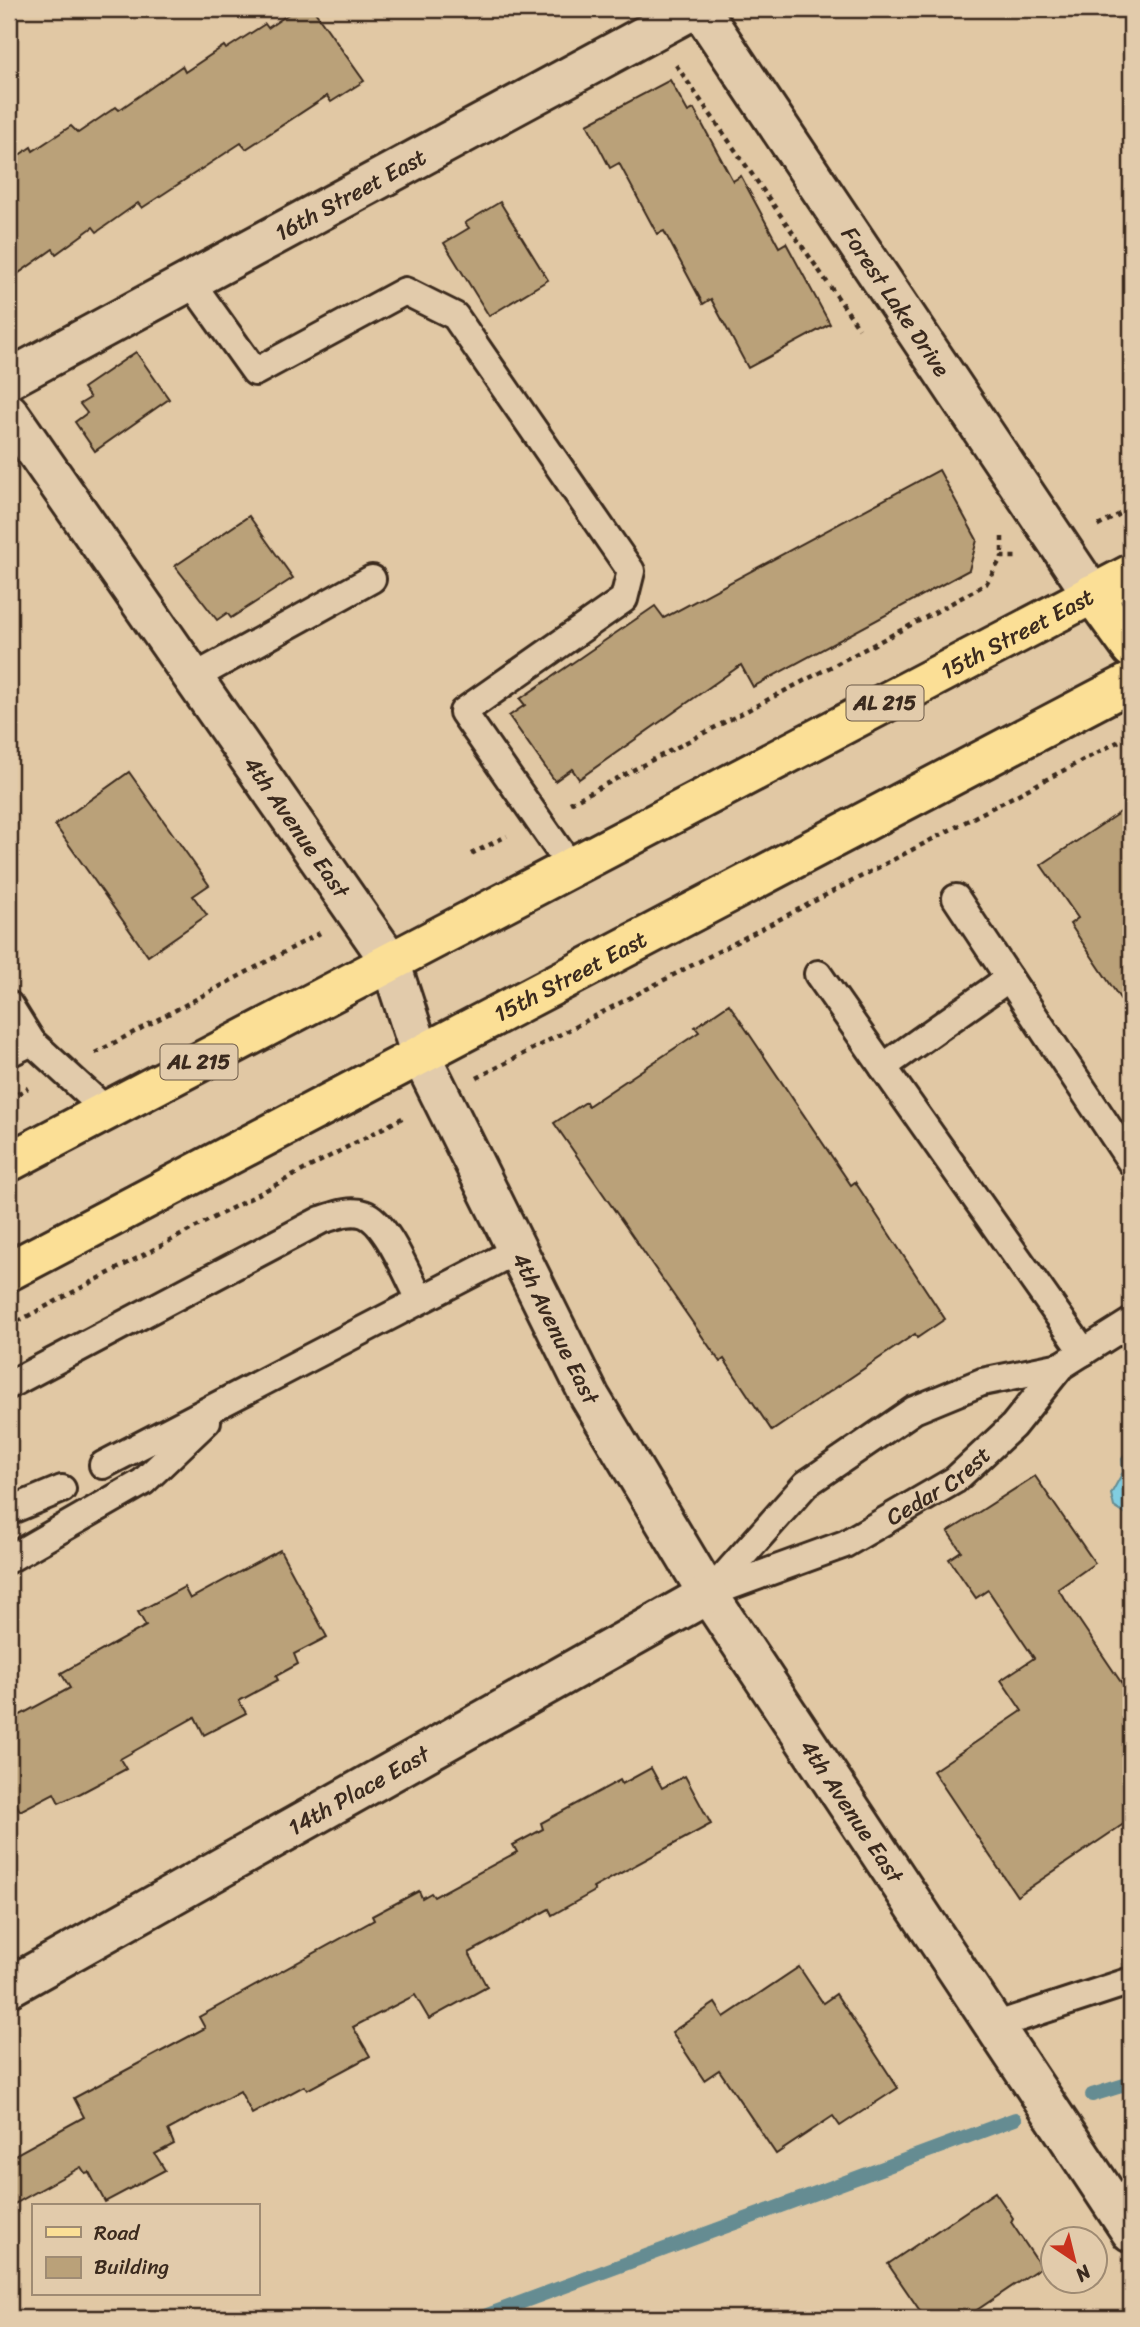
<svg xmlns="http://www.w3.org/2000/svg" width="1140" height="2327" viewBox="0 0 1140 2327" font-family="Sriracha,sans-serif">
<style>
.water{fill:#81cde0;stroke:#658c92;stroke-width:2}
.lines{fill:none;stroke-linecap:round;stroke-linejoin:round}
.stream{stroke:#658c92;stroke-width:14}
.building{fill:#baa179;stroke:#3b2a1e;stroke-width:2}
.service-casing{stroke:#3b2a1e;stroke-width:32}
.minor-casing{stroke:#3b2a1e;stroke-width:44}
.tertiary-casing{stroke:#3b2a1e;stroke-width:44}
.primary-casing{stroke:#3b2a1e;stroke-width:44}
.path{stroke:#3b2a1e;stroke-width:4.5;stroke-dasharray:5 5;stroke-linecap:butt}
.service{stroke:#e2cbab;stroke-width:26}
.minor{stroke:#e2cbab;stroke-width:38}
.tertiary{stroke:#e2cbab;stroke-width:38}
.primary{stroke:#fbdf96;stroke-width:38}
.labels{text-anchor:middle;dominant-baseline:central;stroke-width:7;stroke-linejoin:round;paint-order:stroke}
.shield{fill:#e2cbab;stroke:#6d5a48;stroke-width:2}
.shield-label{font-size:21px;font-weight:bold;fill:#3b2a1e}
.street-label{font-size:23px;fill:#3b2a1e;stroke:#e2cbab}
</style>
<rect width="100%" height="100%" fill="#e1c8a4"/>
<filter id="ink" filterUnits="userSpaceOnUse"><feTurbulence type="fractalNoise" baseFrequency=".0143" numOctaves="2"/><feDisplacementMap in="SourceGraphic" scale="14" xChannelSelector="R" yChannelSelector="G"/><feConvolveMatrix kernelMatrix="1 2 1 2 8 2 1 2 1" color-interpolation-filters="sRGB"/></filter>
<g filter="url(#ink)">
<polygon class="water" points="1131,1444 1131,1518 1114,1507 1111,1494 1123,1472 1122,1459"/>
<g class="lines">
<g class="stream">
<polyline points="1092,2095 1131,2083"/>
<polyline points="479,2318 1015,2119"/>
</g>
</g>
<g class="building">
<polygon points="296,9 313,9 364,81 331,102 327,96 246,149 241,143 142,208 138,203 97,232 93,227 56,254 53,249 9,280 9,162 31,147 33,151 71,126 78,133 116,107 119,110 182,66 185,72 224,46 226,49 265,24 268,28"/>
<polygon points="670,80 688,112 694,109 733,181 741,176 779,247 786,243 830,324 748,368 711,299 703,304 664,231 657,234 619,163 610,168 587,124"/>
<polygon points="500,202 548,280 489,316 444,243 469,228 465,223"/>
<polygon points="136,352 169,399 95,451 75,422 87,413 80,404 90,398 83,388"/>
<polygon points="939,470 977,540 969,570 753,687 741,665 579,779 572,769 555,781 509,716 525,705 520,699 655,606 664,618"/>
<polygon points="249,516 293,578 231,618 227,613 217,620 175,566"/>
<polygon points="129,772 209,885 193,896 207,915 148,956 55,825"/>
<polygon points="1131,805 1131,1015 1070,924 1078,918 1041,865"/>
<polygon points="729,1004 851,1185 855,1182 945,1319 917,1338 915,1334 772,1431 724,1359 720,1362 554,1123 586,1102 588,1106 699,1032 695,1027"/>
<polygon points="1035,1476 1095,1563 1058,1589 1131,1697 1131,1819 1017,1896 933,1771 1022,1711 1001,1680 1034,1658 988,1590 976,1598 949,1559 961,1551 948,1532"/>
<polygon points="280,1550 327,1637 294,1654 298,1664 276,1676 278,1680 239,1701 246,1713 204,1735 195,1717 120,1759 126,1769 81,1793 59,1803 54,1793 20,1811 9,1790 9,1721 70,1688 61,1673 146,1626 138,1612 184,1587 190,1599"/>
<polygon points="651,1768 662,1788 685,1776 711,1824 593,1888 595,1891 552,1915 549,1909 469,1953 487,1987 429,2019 415,1995 353,2027 370,2056 307,2090 304,2086 252,2114 240,2091 168,2130 174,2144 155,2154 165,2170 105,2202 89,2172 85,2173 81,2167 9,2207 9,2158 84,2117 74,2098 205,2028 199,2017 374,1920 372,1916 419,1891 422,1898 431,1893 434,1897 517,1852 513,1845 543,1829 541,1823 620,1780 622,1784"/>
<polygon points="799,1967 823,2003 836,1994 898,2088 840,2126 833,2116 776,2154 719,2070 704,2080 672,2032 715,2003 724,2017"/>
<polygon points="995,2192 1013,2218 1011,2222 1041,2267 965,2318 925,2318 888,2264"/>
</g>
<g class="lines">
<g class="service-casing">
<g id="service">
<polyline points="190,281 255,372 405,291 455,316 631,571 624,599 463,712 571,867"/>
<polyline points="193,678 372,579"/>
<polyline points="956,898 1131,1162"/>
<polyline points="818,974 883,1067"/>
<polyline points="1009,978 883,1067 1084,1352"/>
<polyline points="9,1005 32,1042 107,1111"/>
<polyline points="9,1053 32,1042"/>
<path d="M 9,1385 L 321,1220 C 334,1216 350,1209 364,1214 C 387,1222 408,1277 420,1299"/>
<polyline points="103,1465 517,1250"/>
<polyline points="9,1511 62,1489"/>
<polyline points="9,1559 143,1482 207,1421"/>
<polyline points="711,1591 806,1484 914,1410 982,1382 1061,1366"/>
<path id="s1" d="M 708,1594 L 845,1544 L 955,1480 L 1013,1426 L 1061,1366 L 1131,1322"/>
<polyline points="994,2026 1131,1981"/>
</g>
</g>
<g class="minor-casing">
<g id="minor">
<path id="s2" d="M 9,379 L 694,9"/>
<path id="s3" d="M 9,413 L 390,961 L 421,1056 L 590,1397 L 708,1594 L 1131,2232"/>
<path id="s4" d="M 9,1987 L 708,1594"/>
</g>
</g>
<g class="tertiary-casing">
<g id="tertiary">
<path id="s5" d="M 700,9 L 1092,594"/>
</g>
</g>
<g class="primary-casing">
<g id="primary">
<polyline points="1092,594 1131,648"/>
<path id="s6" d="M 9,1162 L 1131,574"/>
<path id="s7" d="M 9,1271 L 1131,682"/>
</g>
</g>
<g class="path">
<polyline points="676,65 859,328"/>
<polyline points="1098,526 1131,508"/>
<polyline points="1002,537 1002,557"/>
<polyline points="570,803 932,614 986,584 1002,557 1017,557"/>
<polyline points="471,854 507,836"/>
<polyline points="95,1053 322,932"/>
<polyline points="477,1078 1131,735"/>
<polyline points="9,1099 28,1088"/>
<polyline points="9,1326 404,1117"/>
</g>
<use href="#service" class="service"/>
<use href="#minor" class="minor"/>
<use href="#tertiary" class="tertiary"/>
<use href="#primary" class="primary"/>
</g>
</g>
<g class="labels">
<g class="shield">
<rect x="846.5" y="685.5" width="77" height="35" rx="5"/>
<rect x="160.5" y="1044.5" width="77" height="35" rx="5"/>
</g>
<g class="shield-label">
<text x="885" y="703">AL 215</text>
<text x="199" y="1062">AL 215</text>
</g>
<g class="street-label">
<text stroke="none"><textPath href="#s2" startOffset="388">16th Street East</textPath></text>
<text stroke="none"><textPath href="#s5" startOffset="352">Forest Lake Drive</textPath></text>
<text stroke="none"><textPath href="#s6" startOffset="1138">15th Street East</textPath></text>
<text stroke="none"><textPath href="#s3" startOffset="504">4th Avenue East</textPath></text>
<text stroke="none"><textPath href="#s7" startOffset="634">15th Street East</textPath></text>
<text stroke="none"><textPath href="#s3" startOffset="1071">4th Avenue East</textPath></text>
<text stroke="none"><textPath href="#s1" startOffset="256">Cedar Crest</textPath></text>
<text stroke="none"><textPath href="#s4" startOffset="401">14th Place East</textPath></text>
<text stroke="none"><textPath href="#s3" startOffset="1638">4th Avenue East</textPath></text>
</g>
</g>
<rect width="1140" height="2327" fill="none" stroke="#e2cbab" stroke-width="35"/>
<rect x="18" y="18" width="1105" height="2292" fill="none" stroke="#3b2a1e" stroke-width="2.5" filter="url(#ink)"/>
<rect x="32" y="2204" width="228" height="91" fill="#e2cbab" stroke="#9f8b73" stroke-width="2"/>
<rect x="46" y="2227" width="35" height="10" fill="#fbdf96" stroke="#9f8b73" stroke-width="2"/>
<text x="94" y="2240" font-size="21" fill="#3b2a1e">Road</text>
<rect x="46" y="2257" width="35" height="21" fill="#baa179" stroke="#9f8b73" stroke-width="2"/>
<text x="94" y="2274" font-size="21" fill="#3b2a1e">Building</text>
<g transform="translate(1074 2260) rotate(145)"><circle r="33" fill="#e2cbab" stroke="#9f8b73" stroke-width="2"/>
<path d="M0-5L12 26L0 18L-12 26Z" fill="#c8321e"/>
<text y="-10" font-size="19" font-weight="bold" text-anchor="middle" fill="#3b2a1e">N</text>
</g>
</svg>
